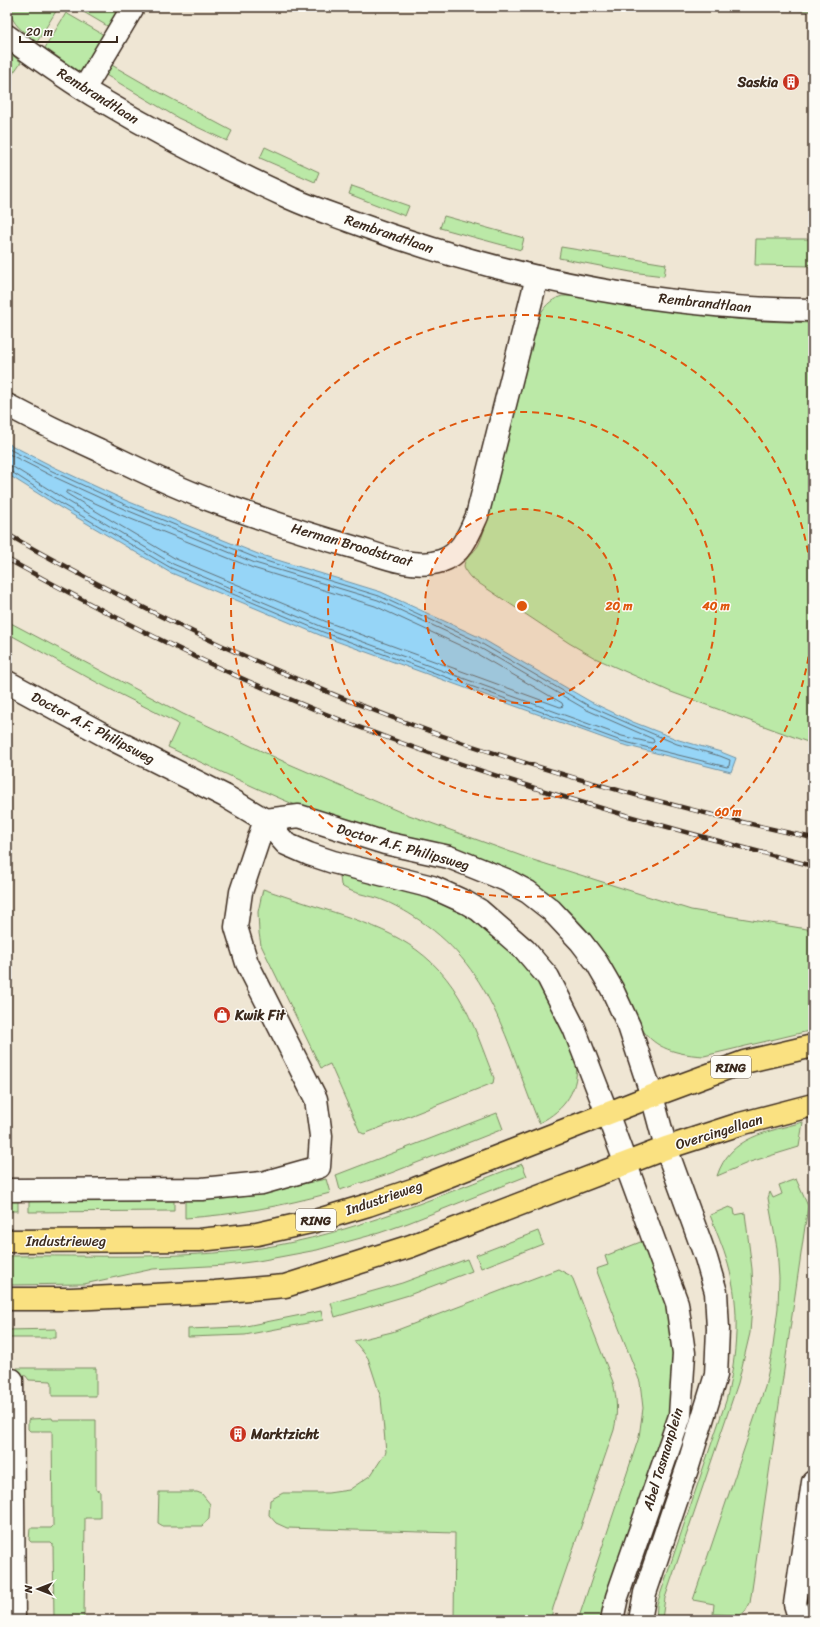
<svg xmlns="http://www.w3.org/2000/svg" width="820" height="1627" viewBox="0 0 820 1627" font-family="Sriracha,sans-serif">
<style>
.green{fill:#bbe9a7;stroke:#7b8a62}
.water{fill:#96d5f7;stroke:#7291a0}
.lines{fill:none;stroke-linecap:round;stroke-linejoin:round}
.shore{stroke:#5f6e75;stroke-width:1}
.street-casing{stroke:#3b2a1e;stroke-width:25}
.secondary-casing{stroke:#3b2a1e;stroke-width:25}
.primary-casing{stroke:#3b2a1e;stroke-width:25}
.street{stroke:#fdfcf7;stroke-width:22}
.secondary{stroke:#fdfcf7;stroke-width:22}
.primary{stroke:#fae181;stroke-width:22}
.rail-casing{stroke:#3b2a1e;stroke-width:4.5}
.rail{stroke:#fdfcf7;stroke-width:3;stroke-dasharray:9;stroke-linecap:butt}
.ring{fill:none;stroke:#df570d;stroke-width:2;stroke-dasharray:7 5}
.labels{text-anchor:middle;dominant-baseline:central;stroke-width:3;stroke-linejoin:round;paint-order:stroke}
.shield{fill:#fdfcf7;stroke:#75695f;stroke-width:1}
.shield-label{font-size:13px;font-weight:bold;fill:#3b2a1e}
.poi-label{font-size:14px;font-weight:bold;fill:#3b2a1e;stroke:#fdfcf7;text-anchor:start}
.street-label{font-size:14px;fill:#3b2a1e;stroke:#fdfcf7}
.centre{fill:#df570d;stroke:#fdfcf7;stroke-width:2}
.ring-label{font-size:12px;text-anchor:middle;font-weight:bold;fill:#df570d;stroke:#fdfcf7;stroke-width:3;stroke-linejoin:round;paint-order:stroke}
</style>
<rect width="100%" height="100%" fill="#efe6d4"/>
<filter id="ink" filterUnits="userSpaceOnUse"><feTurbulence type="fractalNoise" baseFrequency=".025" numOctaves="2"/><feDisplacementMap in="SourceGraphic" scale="8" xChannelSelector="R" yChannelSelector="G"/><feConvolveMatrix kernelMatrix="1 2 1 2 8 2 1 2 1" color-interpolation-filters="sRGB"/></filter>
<g filter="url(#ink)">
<g class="green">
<path d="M 9,7 L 56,7 L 58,8 L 37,42 C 24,32 11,25 9,7 Z"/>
<polygon points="75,7 121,7 109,27"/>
<polygon points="751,7 813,7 813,11 751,9"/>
<polygon points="66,13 104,35 81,73 45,48"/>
<polygon points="7,51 21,62 7,82"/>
<polygon points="110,64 157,91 232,131 227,141 178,118 104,74"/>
<polygon points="265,147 319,172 315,182 260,158"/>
<polygon points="352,186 409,206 405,216 349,194"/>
<polygon points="444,216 524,238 521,250 440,228"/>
<polygon points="756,239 813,239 813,266 755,265"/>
<polygon points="561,247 666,264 664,276 631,272 559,258"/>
<path d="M 562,296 L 574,296 L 627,306 L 709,316 L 760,321 L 813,323 L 813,744 L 671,692 L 595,658 L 569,643 L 471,578 C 456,562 469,559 478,546 C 481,540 483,534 485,527 L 538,319 C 543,307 550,300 562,296 Z"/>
<path d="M 7,621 L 183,714 L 287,763 L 398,811 L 530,859 L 691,910 L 813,930 L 813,1030 L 704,1056 C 633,1052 640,1017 612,967 C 598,941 578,918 556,900 C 509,861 470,853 414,840 C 383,833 352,825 323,815 C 310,811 298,806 286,801 C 246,784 207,765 168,747 L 178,725 L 177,723 L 98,683 L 7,633 Z"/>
<path d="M 343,874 C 367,880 399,886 422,894 C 473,914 522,950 549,998 C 560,1017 567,1039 576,1059 C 580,1089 565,1110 539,1123 C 506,1042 492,965 413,916 C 402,909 389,902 377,898 C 366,895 353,893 343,887 L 341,885 L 340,877 Z"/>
<path d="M 263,889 C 284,896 304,903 324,909 C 380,927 427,943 459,997 C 474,1022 483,1051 494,1078 L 493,1083 L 364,1134 L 360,1132 L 330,1064 L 321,1068 L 261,945 L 259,933 L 258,912 Z"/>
<polygon points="497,1113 503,1129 391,1173 340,1190 336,1175"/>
<path d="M 803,1122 L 799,1147 L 750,1162 L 717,1176 C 730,1136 768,1132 803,1122 Z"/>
<path d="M 522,1164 L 527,1176 L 408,1223 L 379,1233 L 317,1250 L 258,1261 L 227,1265 L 153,1269 L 84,1284 L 7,1285 L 7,1256 C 91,1255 177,1260 261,1248 C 352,1234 436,1197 522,1164 Z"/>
<path d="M 326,1179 L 330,1193 C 282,1206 234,1215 185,1218 L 185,1200 L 246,1196 Z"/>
<polygon points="796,1179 808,1206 750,1603 745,1612 740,1615 713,1614 714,1604 693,1600 765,1387 772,1354 778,1308 779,1278 777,1248 768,1198 770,1192 773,1198 782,1194 779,1185"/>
<rect x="7" y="1201" width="11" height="10"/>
<polygon points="29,1201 174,1201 174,1211 29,1212"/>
<path d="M 729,1207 L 734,1209 L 735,1215 L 745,1213 L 752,1269 L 753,1291 L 750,1333 L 745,1354 L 738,1383 L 665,1598 L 662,1619 L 656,1620 L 657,1604 L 726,1401 C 737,1356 741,1309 728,1264 C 723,1247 716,1231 710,1215 Z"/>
<polygon points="538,1231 543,1244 481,1268 476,1255"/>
<polygon points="643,1241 665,1295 675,1345 670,1413 601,1620 578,1620 639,1437 643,1408 640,1382 596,1269 608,1265 605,1256"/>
<polygon points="467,1259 472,1271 409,1295 335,1317 331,1303 402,1283"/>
<path d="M 558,1269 L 571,1276 L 573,1279 L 613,1382 C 617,1399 618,1413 614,1430 L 553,1608 L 551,1620 L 454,1620 L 455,1533 L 287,1528 L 276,1523 L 269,1515 L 270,1500 L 283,1493 L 328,1493 L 349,1490 L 371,1475 L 386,1452 L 381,1398 L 368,1358 L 354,1341 L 392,1332 Z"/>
<polygon points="321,1311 323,1320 245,1335 188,1337 188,1329 241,1327"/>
<polygon points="56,1329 56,1338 7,1338 7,1330"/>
<polygon points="17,1368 96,1368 96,1396 52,1396 52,1383 51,1381 29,1380 26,1376 20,1375 17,1373"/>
<polygon points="52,1418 53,1420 96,1420 96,1490 100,1491 100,1518 85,1518 84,1620 54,1620 53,1544 51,1542 31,1542 29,1540 30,1528 51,1528 53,1526 52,1431 30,1431 28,1429 28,1420 30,1419"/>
<polygon points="159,1492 197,1492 202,1494 210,1504 209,1518 202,1526 163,1526 158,1523"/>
</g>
<polygon class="water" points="7,443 54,467 127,501 258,554 381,592 479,637 591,702 633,722 679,740 721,752 736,758 731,772 620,744 322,636 169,572 61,508 7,474"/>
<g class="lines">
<g class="shore">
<polyline points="7,448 52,471 126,505 256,558 379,596 477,641 589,706 632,725 677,744 720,756 730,760 729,766 727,767 621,741 323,632 171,568 63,505 10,471 7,471"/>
<polyline points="7,453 50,475 124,509 255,563 378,600 475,645 587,710 653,739 654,742 652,743 622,736 325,628 173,564 66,500 13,467 7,466"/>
<polygon points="67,491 69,491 121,515 253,568 375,606 472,651 562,703 563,706 560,707 327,622 176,559 69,495 66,493"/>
</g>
<g class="street-casing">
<g id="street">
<path d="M 7,36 C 35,56 63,77 93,95 C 155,132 220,166 286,196 C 306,206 329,213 350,221 C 442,255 535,280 631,295 C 692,304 752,310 813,310"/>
<polyline points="84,89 133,7"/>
<path d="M 7,405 C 37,421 68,436 99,450 C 138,469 177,488 218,503 C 262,519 307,534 353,547 C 380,555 412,570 441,561 C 462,554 469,534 477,516 L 537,277"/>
<polyline points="7,682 108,737 225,796 265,820 286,844 309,854 333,862 432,887 465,902 479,910 525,950 548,977 574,1028 607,1113"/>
<polyline points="265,820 299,816 385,843 449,857 506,880 528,892 551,910 581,942 597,963 612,989 629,1026 652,1096"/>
<polyline points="7,1190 202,1189 262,1183 319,1167 321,1136 316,1099 247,963 236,927 241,892 265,820"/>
<polyline points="12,1380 14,1620"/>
</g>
</g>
<g class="secondary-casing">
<g id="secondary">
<polyline points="607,1113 677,1303 684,1353 680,1416 617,1597 612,1620"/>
<polyline points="640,1620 645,1593 688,1466 716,1375 718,1329 716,1292 706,1258 666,1148 652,1096"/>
<polyline points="800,1620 795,1604 813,1482"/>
</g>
</g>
<g class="primary-casing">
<g id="primary">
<polyline points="7,1241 199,1240 257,1234 315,1221 368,1205 415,1189 652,1096 744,1062 813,1046"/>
<polyline points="7,1299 71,1299 215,1292 285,1286 411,1246 666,1148 740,1124 813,1105"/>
</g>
</g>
<use href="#street" class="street"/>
<use href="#secondary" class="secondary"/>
<use href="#primary" class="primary"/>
<g class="rail-casing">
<g id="rail">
<path d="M 7,534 C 145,613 290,682 440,735 C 562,777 687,811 813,838"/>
<path d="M 7,559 C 107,614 209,667 316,710 C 477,776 644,822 813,866"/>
</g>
</g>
<use href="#rail" class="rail"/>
</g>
</g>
<circle cx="522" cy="606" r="97" fill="#df570d" fill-opacity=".12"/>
<g class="ring">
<circle cx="522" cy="606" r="97"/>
<circle cx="522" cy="606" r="194"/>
<path d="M813 609A291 291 0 1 1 813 603"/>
</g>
<defs>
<g id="building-disc" transform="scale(0.9)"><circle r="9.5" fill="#c8321e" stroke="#fdfcf7"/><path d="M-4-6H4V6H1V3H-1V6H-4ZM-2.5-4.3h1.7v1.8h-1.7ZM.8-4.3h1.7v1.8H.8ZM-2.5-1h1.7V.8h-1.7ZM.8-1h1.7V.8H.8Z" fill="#fff"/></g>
<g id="shop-disc" transform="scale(0.9)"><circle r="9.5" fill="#c8321e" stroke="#fdfcf7"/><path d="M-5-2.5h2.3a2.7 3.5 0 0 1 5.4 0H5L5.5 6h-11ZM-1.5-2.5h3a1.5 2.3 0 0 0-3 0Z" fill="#fff"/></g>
</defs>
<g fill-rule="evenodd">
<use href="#building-disc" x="791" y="82"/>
<use href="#shop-disc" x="222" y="1015"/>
<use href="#building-disc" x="238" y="1434"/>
</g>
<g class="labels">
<g class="shield">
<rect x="711" y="1056" width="40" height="22" rx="3"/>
<rect x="296" y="1209" width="40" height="22" rx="3"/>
</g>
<g class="shield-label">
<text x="731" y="1067">RING</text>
<text x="316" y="1220">RING</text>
</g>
<g class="poi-label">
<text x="778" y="82" text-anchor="end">Saskia</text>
<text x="235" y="1015">Kwik Fit</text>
<text x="251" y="1434">Marktzicht</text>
</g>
<g class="street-label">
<text transform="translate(98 96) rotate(32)">Rembrandtlaan</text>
<text transform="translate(389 234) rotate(19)">Rembrandtlaan</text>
<text transform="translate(705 303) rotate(6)">Rembrandtlaan</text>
<text transform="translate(352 545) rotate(16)">Herman Broodstraat</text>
<text transform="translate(93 728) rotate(28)">Doctor A.F. Philipsweg</text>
<text transform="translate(403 847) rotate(16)">Doctor A.F. Philipsweg</text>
<text transform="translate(719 1132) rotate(-17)">Overcingellaan</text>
<text transform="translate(384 1198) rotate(-19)">Industrieweg</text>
<text x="66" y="1241">Industrieweg</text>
<text transform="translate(663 1459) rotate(-73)">Abel Tasmanplein</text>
</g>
</g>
<circle cx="522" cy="606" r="6" class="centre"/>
<g class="ring-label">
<text x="619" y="610">20 m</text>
<text x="716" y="610">40 m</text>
<text x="728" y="816">60 m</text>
</g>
<rect width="820" height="1627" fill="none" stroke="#fdfcf7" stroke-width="24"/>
<rect x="12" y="12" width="796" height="1603" fill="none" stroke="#3b2a1e" stroke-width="1.5" filter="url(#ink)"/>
<g transform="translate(38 1589) rotate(270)" stroke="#fdfcf7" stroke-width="3" paint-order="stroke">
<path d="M0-3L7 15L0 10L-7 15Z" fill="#3b2a1e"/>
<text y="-6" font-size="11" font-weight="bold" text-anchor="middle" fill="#3b2a1e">N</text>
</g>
<path d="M20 36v6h97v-6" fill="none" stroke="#3b2a1e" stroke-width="2"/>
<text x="26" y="36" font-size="12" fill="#3b2a1e" stroke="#fdfcf7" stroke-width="3" paint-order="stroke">20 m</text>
</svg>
